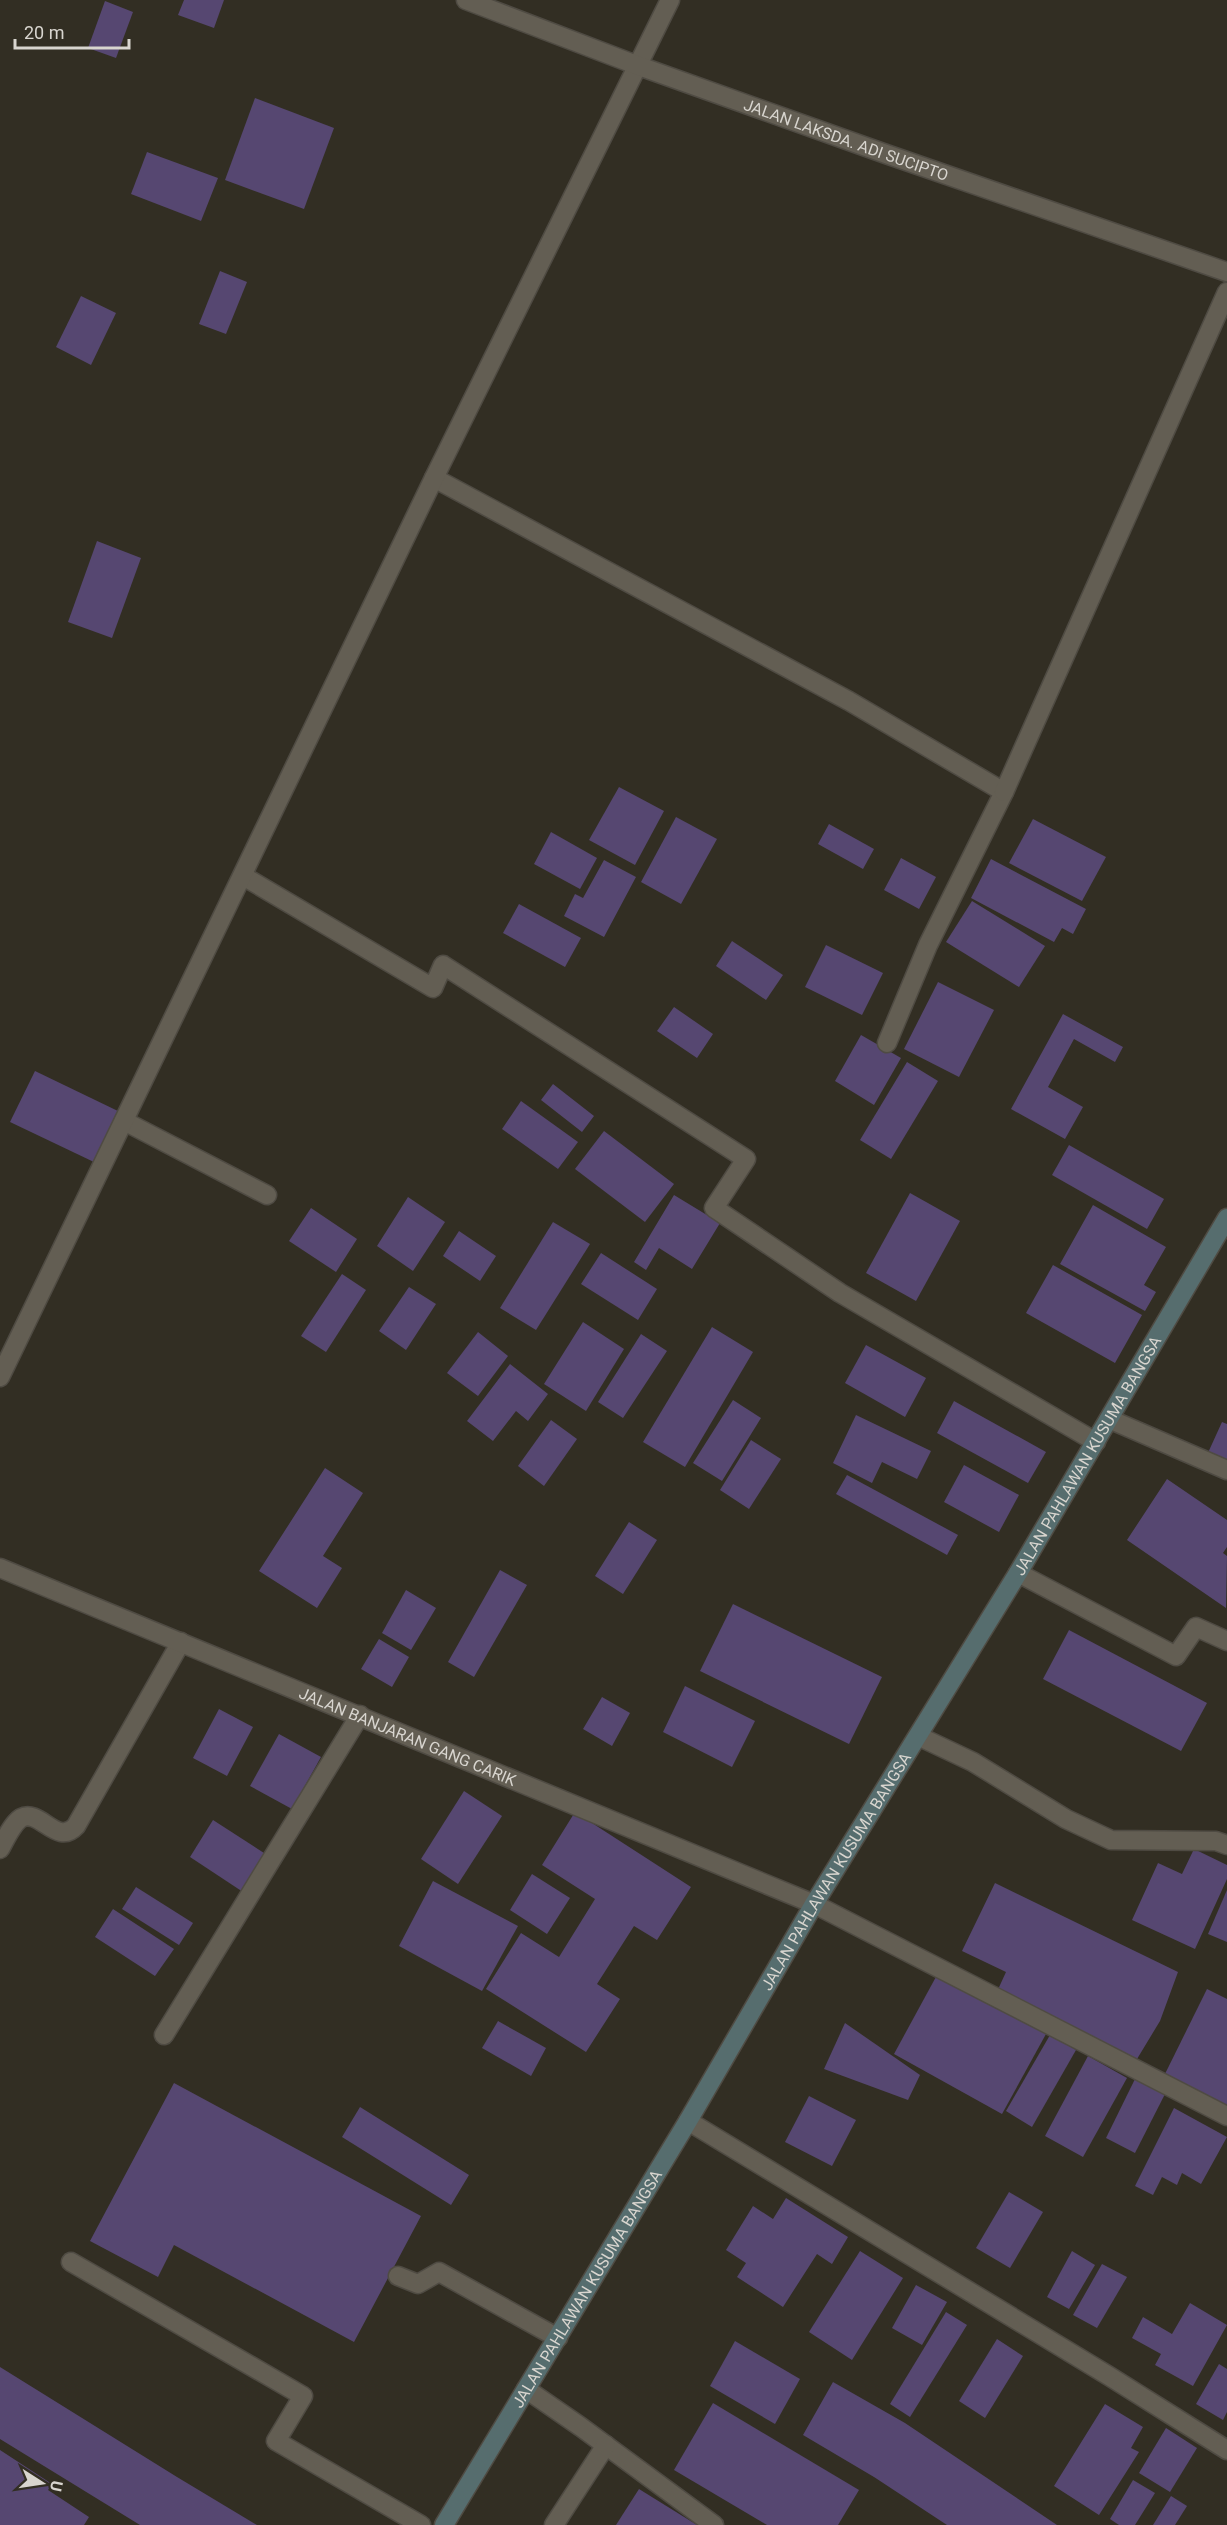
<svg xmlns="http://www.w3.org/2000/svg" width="1227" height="2525" viewBox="0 0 1227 2525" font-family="Roboto,sans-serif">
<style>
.building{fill:#564771}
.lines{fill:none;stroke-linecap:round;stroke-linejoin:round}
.service-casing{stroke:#4f4b43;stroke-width:21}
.minor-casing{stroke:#4f4b43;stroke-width:21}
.tertiary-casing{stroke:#4f4b43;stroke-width:21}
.secondary-casing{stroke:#4f4b43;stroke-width:21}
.service{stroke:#635e53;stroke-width:18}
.minor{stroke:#635e53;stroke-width:18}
.tertiary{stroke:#635e53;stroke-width:18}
.secondary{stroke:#566d6e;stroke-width:18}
.labels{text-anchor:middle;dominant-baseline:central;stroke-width:6;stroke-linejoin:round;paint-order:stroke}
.street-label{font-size:16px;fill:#d8d5cf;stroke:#322e23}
</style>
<rect width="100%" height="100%" fill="#322e23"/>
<g class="building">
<polygon points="184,0 224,0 214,28 178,15"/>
<polygon points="105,1 133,12 116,58 88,48"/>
<polygon points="255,98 334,128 304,209 225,180"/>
<polygon points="147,152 218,178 201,221 131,194"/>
<polygon points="220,271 247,282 226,334 199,324"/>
<polygon points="81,296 116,313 91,365 56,347"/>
<polygon points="97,541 141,558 112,638 68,622"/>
<polygon points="619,787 664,811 635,865 589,840"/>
<polygon points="676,817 717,839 681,904 641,882"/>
<polygon points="1033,819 1106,857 1082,901 1009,863"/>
<polygon points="829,824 874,849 863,869 818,844"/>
<polygon points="551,832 597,858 580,889 534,864"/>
<polygon points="901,858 936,877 919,909 884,890"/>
<polygon points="991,859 1086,909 1073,934 1062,928 1054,942 971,898"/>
<polygon points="604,860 636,877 604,937 564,916 575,894 583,898"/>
<polygon points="972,901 1045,946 1019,987 946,942"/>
<polygon points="519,904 581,938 565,967 503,933"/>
<polygon points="732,941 783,975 766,1000 716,966"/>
<polygon points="826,945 883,973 862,1015 805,987"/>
<polygon points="938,982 994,1010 959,1077 904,1049"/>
<polygon points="674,1007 713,1034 697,1058 657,1031"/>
<polygon points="1063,1014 1123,1047 1115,1062 1074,1039 1048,1087 1083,1107 1065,1139 1011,1109"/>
<polygon points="861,1035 901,1058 874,1105 835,1081"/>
<polygon points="907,1062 938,1081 891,1159 860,1140"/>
<polygon points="35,1071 120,1112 96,1163 10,1122"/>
<polygon points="553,1084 594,1116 582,1132 541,1100"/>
<polygon points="521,1101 578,1142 558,1169 502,1129"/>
<polygon points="604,1131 674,1184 645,1222 575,1169"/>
<polygon points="1069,1145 1164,1199 1147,1229 1052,1175"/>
<polygon points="910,1193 960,1221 916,1301 866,1273"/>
<polygon points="674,1195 720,1223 692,1269 659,1248 646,1270 634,1262"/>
<polygon points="408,1197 445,1222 413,1271 377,1246"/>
<polygon points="1093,1205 1166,1247 1144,1285 1156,1292 1145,1311 1060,1264"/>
<polygon points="311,1208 357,1239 336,1272 289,1241"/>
<polygon points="553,1222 590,1244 536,1330 500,1308"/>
<polygon points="459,1231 496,1256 480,1281 443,1256"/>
<polygon points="601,1253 657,1289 638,1320 581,1284"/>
<polygon points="1053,1265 1142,1315 1115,1363 1026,1313"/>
<polygon points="342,1274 366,1290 326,1352 301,1336"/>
<polygon points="409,1287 436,1304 406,1350 379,1331"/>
<polygon points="583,1322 624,1349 586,1411 544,1384"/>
<polygon points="712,1327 753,1352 685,1467 643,1442"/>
<polygon points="478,1332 508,1356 478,1396 447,1373"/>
<polygon points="641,1334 667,1351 623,1418 598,1402"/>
<polygon points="866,1345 926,1378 905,1417 845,1383"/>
<polygon points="510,1364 548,1394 528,1421 516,1411 493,1441 467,1421"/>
<polygon points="733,1400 761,1418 722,1481 693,1463"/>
<polygon points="954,1401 1046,1452 1028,1483 937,1433"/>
<polygon points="856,1415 931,1451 917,1479 882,1462 872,1483 833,1463"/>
<polygon points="551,1420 577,1439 544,1486 518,1466"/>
<polygon points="1222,1422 1227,1424 1227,1464 1207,1455"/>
<polygon points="751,1440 781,1459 749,1509 720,1490"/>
<polygon points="964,1465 1019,1495 999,1532 944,1502"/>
<polygon points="325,1468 363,1493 323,1556 342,1568 317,1608 259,1571"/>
<polygon points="847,1475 958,1535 947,1555 836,1494"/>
<polygon points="1167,1479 1227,1520 1227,1547 1223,1553 1227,1556 1226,1608 1127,1540"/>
<polygon points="629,1522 657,1540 623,1594 595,1576"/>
<polygon points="500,1570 527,1585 474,1677 448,1662"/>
<polygon points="406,1590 436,1608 411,1650 382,1633"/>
<polygon points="733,1604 882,1677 849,1744 700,1671"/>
<polygon points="1069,1630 1207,1703 1181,1751 1043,1679"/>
<polygon points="379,1639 409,1657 392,1687 361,1669"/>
<polygon points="685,1686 755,1721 732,1767 663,1732"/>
<polygon points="602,1697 630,1713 612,1746 583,1729"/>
<polygon points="219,1709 253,1727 227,1776 193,1758"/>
<polygon points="279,1734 321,1757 292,1809 250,1786"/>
<polygon points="464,1791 502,1816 458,1884 421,1859"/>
<polygon points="575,1812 691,1887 657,1940 634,1926 597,1984 620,1999 586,2052 486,1989 521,1933 559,1957 595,1899 542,1865"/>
<polygon points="213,1820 267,1855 243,1892 190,1857"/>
<polygon points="1194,1849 1227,1865 1227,1879 1195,1949 1132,1920 1158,1863 1182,1874"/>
<polygon points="532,1874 570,1898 547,1934 510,1910"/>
<polygon points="433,1881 518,1926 482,1991 399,1946"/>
<polygon points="995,1883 1178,1972 1160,2021 1134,2064 995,1996 1006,1972 962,1951"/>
<polygon points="136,1887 193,1923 179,1945 122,1909"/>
<polygon points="1227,1890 1227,1942 1208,1934"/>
<polygon points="113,1909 174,1949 155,1976 95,1937"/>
<polygon points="937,1975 1046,2034 1002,2114 894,2054"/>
<polygon points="1207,1989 1227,1999 1227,2104 1222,2113 1161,2082"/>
<polygon points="498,2021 546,2048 531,2076 482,2048"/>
<polygon points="845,2023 920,2075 908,2100 824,2069"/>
<polygon points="1050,2035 1076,2050 1032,2127 1006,2111"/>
<polygon points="1088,2056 1127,2078 1083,2157 1045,2136"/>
<polygon points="1135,2079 1165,2094 1135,2153 1106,2138"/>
<polygon points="174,2083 421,2216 354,2342 174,2245 158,2277 90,2241"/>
<polygon points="809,2096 856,2120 832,2166 785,2142"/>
<polygon points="360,2107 469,2175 451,2205 342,2137"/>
<polygon points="1174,2108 1227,2137 1201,2184 1182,2173 1177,2185 1162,2177 1153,2195 1135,2186"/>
<polygon points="1009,2192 1043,2212 1010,2268 976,2248"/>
<polygon points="786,2198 848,2237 832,2264 817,2254 783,2307 737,2277 746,2263 726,2250 753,2206 773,2219"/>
<polygon points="860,2251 903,2278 852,2360 809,2332"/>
<polygon points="1072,2251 1095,2265 1069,2309 1047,2297"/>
<polygon points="1102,2264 1127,2277 1097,2328 1073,2315"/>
<polygon points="916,2285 947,2302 922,2345 892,2328"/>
<polygon points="1190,2303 1227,2325 1193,2386 1155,2365 1161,2354 1132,2338 1143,2317 1172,2334"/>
<polygon points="946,2312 967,2325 910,2417 890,2404"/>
<polygon points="997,2339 1023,2356 985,2418 959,2401"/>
<polygon points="735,2341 800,2379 775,2424 710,2386"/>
<polygon points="1219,2364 1227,2369 1227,2412 1223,2420 1196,2404"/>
<polygon points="0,2367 177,2477 257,2525 140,2525 0,2439"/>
<polygon points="833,2382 905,2423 1057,2525 947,2525 874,2477 803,2435"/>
<polygon points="713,2403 859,2490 838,2525 767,2525 674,2470"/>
<polygon points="1105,2404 1143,2427 1131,2448 1139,2452 1099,2515 1054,2486"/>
<polygon points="1166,2428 1197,2448 1170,2492 1139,2473"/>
<polygon points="0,2450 52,2484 48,2490 89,2517 84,2525 0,2525"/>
<polygon points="1133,2480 1155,2493 1135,2525 1119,2525 1110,2519"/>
<polygon points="639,2489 697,2525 616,2525"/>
<polygon points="1171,2496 1187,2506 1175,2525 1153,2525"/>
</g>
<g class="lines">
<g class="service-casing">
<g id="service">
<polyline points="1018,1573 1176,1656 1196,1627 1227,1641"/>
<polyline points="71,2262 303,2396 276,2441 421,2525"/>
<polyline points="398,2276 418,2284 439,2272 558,2338"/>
<polyline points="526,2389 581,2427 714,2525"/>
<polyline points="554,2525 606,2445"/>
</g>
</g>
<g class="minor-casing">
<g id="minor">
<polyline points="434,478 849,701 1004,792 928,945 887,1043"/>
<polyline points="1004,792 1227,292"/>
<polyline points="243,876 433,988 443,965 746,1159 714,1208 840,1293 1096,1442"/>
<polyline points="124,1121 267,1195"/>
<polyline points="0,1377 434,478 670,0"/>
<polyline points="1109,1419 1227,1470"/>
<polyline points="918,1736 973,1762 1066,1819 1111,1840 1216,1841 1227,1845"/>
<path d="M 0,1849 C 5,1840 12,1824 21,1818 C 40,1808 57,1847 76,1826 L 181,1642"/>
<polyline points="814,1904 1227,2116"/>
<polyline points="164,2035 360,1715"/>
<polyline points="688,2121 1109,2376 1227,2450"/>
</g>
</g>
<g class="tertiary-casing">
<g id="tertiary">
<path id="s1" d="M 466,0 L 639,66 L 886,154 L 1227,272"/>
<path id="s2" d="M 0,1568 L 814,1904"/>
</g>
</g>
<g class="secondary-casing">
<g id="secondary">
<path id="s3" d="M 444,2525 L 688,2121 L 814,1904 L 1018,1573 L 1227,1218"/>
</g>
</g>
<use href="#service" class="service"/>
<use href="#minor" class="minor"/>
<use href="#tertiary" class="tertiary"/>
<use href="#secondary" class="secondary"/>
</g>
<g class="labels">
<g class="street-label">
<text stroke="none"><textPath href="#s1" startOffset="405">JALAN LAKSDA. ADI SUCIPTO</textPath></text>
<text stroke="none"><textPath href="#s3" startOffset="1248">JALAN PAHLAWAN KUSUMA BANGSA</textPath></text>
<text stroke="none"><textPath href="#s2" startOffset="441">JALAN BANJARAN GANG CARIK</textPath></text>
<text stroke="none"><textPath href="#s3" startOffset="762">JALAN PAHLAWAN KUSUMA BANGSA</textPath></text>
<text stroke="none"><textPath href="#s3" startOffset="276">JALAN PAHLAWAN KUSUMA BANGSA</textPath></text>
</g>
</g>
<g transform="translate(42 2483) rotate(102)" stroke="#322e23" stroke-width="4.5" paint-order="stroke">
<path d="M0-4.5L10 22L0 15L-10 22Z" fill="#d8d5cf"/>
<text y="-9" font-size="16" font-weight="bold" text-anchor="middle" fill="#d8d5cf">U</text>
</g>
<path d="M15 39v9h114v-9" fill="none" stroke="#d8d5cf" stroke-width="3"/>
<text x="24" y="39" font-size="18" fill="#d8d5cf" stroke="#322e23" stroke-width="4.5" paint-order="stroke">20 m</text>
</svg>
